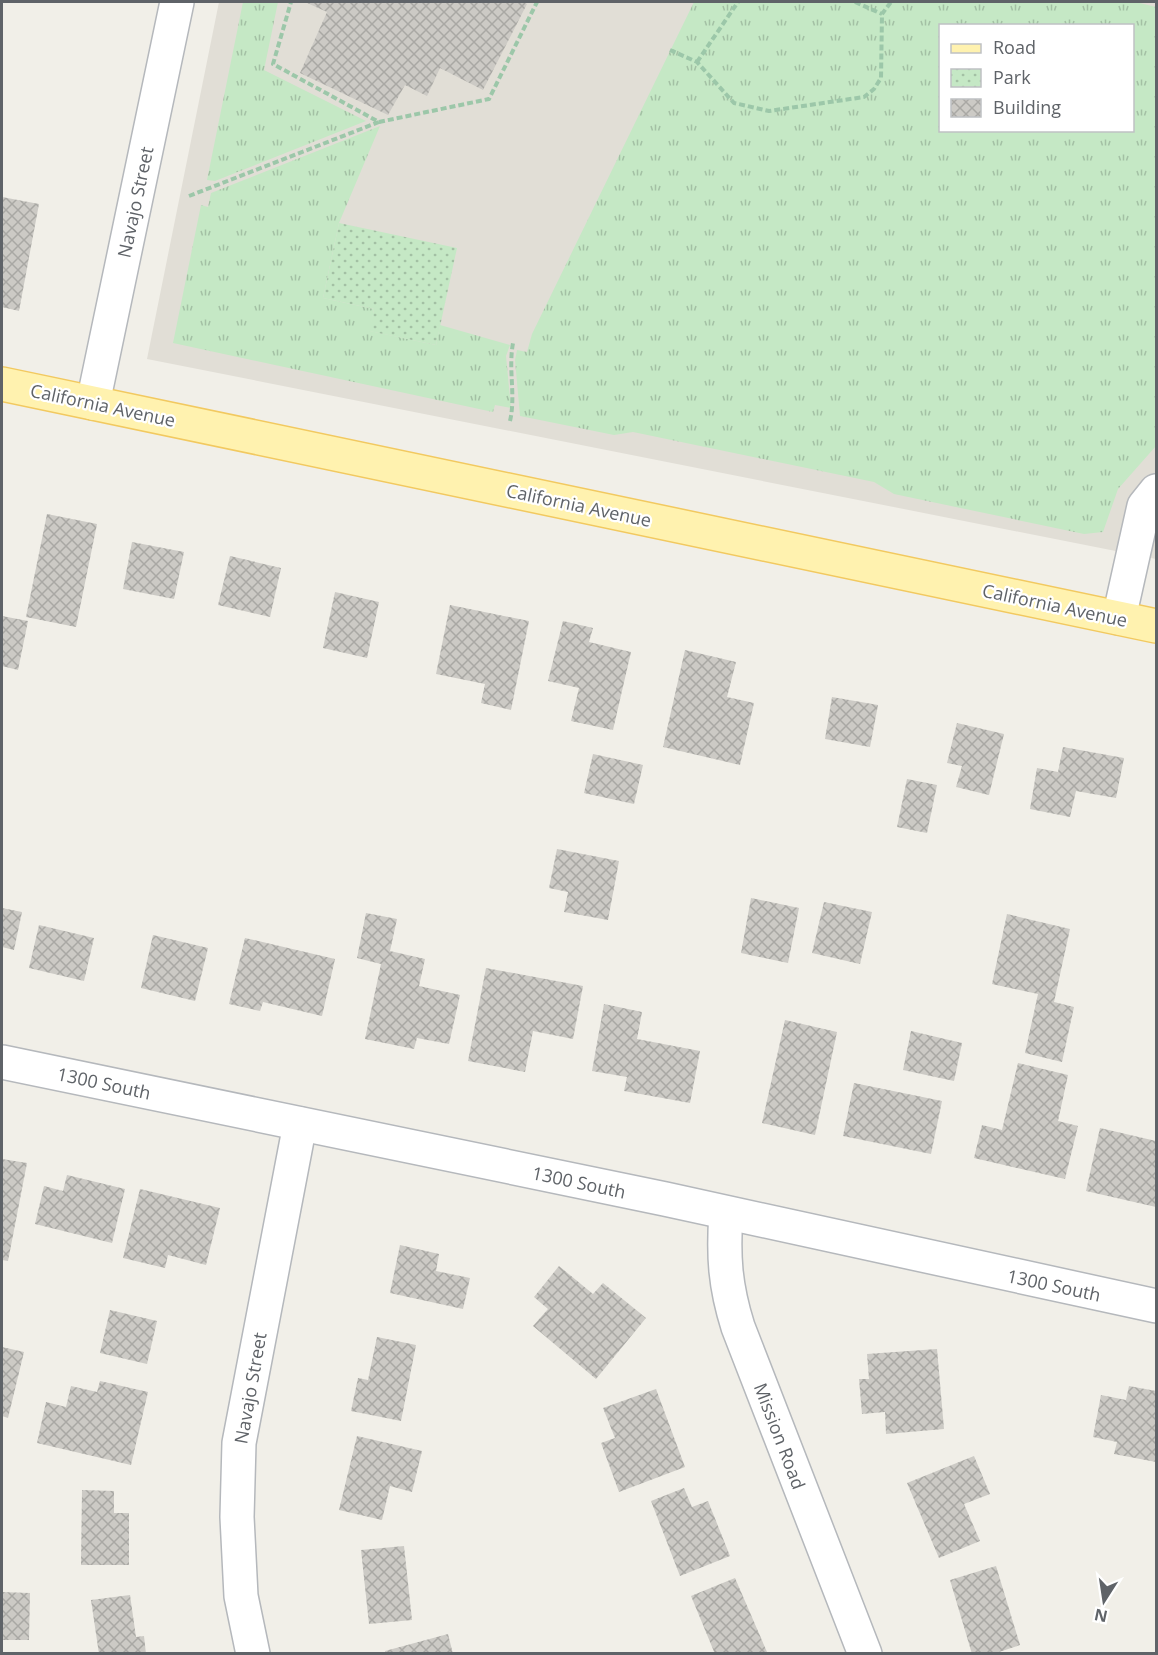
<svg xmlns="http://www.w3.org/2000/svg" width="1158" height="1655" viewBox="0 0 1158 1655" font-family="'Open Sans',sans-serif">
<style>
.education{fill:#e1ded6;fill-rule:evenodd}
.grass{fill:url(#grass-tufts);fill-rule:evenodd}
.park{fill:url(#park-dots)}
.building{fill:url(#building-cross-hatch)}
.lines{fill:none;stroke-linecap:round;stroke-linejoin:round}
.minor-casing{stroke:#b5b8bc;stroke-width:36}
.major-casing{stroke:#f2c960;stroke-width:36}
.path{stroke:#9cc7a9;stroke-width:4;stroke-dasharray:6 3;stroke-linecap:butt}
.minor{stroke:#fff;stroke-width:33}
.major{stroke:#fff2af;stroke-width:33}
.labels{text-anchor:middle;dominant-baseline:central;stroke-width:4.5;stroke-linejoin:round;paint-order:stroke}
.street-label{font-size:18px;fill:#5f6368;stroke:#fff}
</style>
<defs>
<pattern id="grass-tufts" width="24" height="20" patternUnits="userSpaceOnUse" patternTransform="scale(1.5)"><rect width="24" height="20" fill="#c5e8c5"/><path d="M3 7l-1-3M5 7V3M7 7l1-3M15 17l-1-3M17 17v-4M19 17l1-3" fill="none" stroke="#a3c0a4"/></pattern>
<pattern id="park-dots" width="8" height="8" patternUnits="userSpaceOnUse" patternTransform="scale(1.5)"><rect width="8" height="8" fill="#c5e8c5"/><path d="M2 2h.1M6 6h.1" fill="none" stroke="#a3c0a4" stroke-width="1.8" stroke-linecap="round"/></pattern>
<pattern id="building-cross-hatch" width="8" height="8" patternUnits="userSpaceOnUse" patternTransform="scale(1.5)"><rect width="8" height="8" fill="#cccac5"/><path d="M0 0l8 8M0 8l8-8" fill="none" stroke="#a9a8a4"/></pattern>
</defs>
<rect width="100%" height="100%" fill="#f1efe8"/>
<path class="education" d="M 219,2 L 1156,2 L 1156,559 L 147,359 ZM 940,26 L 1132,26 L 1132,130 L 940,130 Z"/>
<g class="grass">
<polygon points="243,2 278,2 264,70 366,121 215,181 207,180"/>
<path d="M 694,2 L 1136,2 L 1156,7 L 1156,446 L 1118,489 L 1103,532 L 1084,534 L 894,494 L 874,482 L 633,432 L 614,435 L 520,416 L 515,360 L 517,350 L 527,352 L 532,334 ZM 940,26 L 1132,26 L 1132,130 L 940,130 Z"/>
<polygon points="380,126 339,223 323,298 374,309 370,331 436,345 440,325 510,345 506,356 511,408 495,405 493,412 173,343 201,205 208,207 211,193"/>
</g>
<polygon class="park" points="339,223 457,248 436,345 369,331 374,309 323,298"/>
<g class="building">
<polygon points="305,2 523,2 527,4 483,90 440,68 427,96 405,85 388,115 300,73 327,12"/>
<polygon points="2,197 39,204 19,311 2,307"/>
<polygon points="47,514 97,524 76,627 26,617"/>
<polygon points="132,542 184,552 174,599 123,589"/>
<polygon points="230,556 281,568 270,617 218,605"/>
<polygon points="335,592 379,602 367,658 323,648"/>
<polygon points="450,605 529,621 511,710 481,703 485,684 436,674"/>
<polygon points="2,616 28,621 18,670 2,666"/>
<polygon points="563,621 593,628 589,642 631,652 613,730 571,721 579,688 548,681"/>
<polygon points="685,650 736,662 727,697 754,703 740,765 663,747"/>
<polygon points="832,697 878,705 870,747 825,739"/>
<polygon points="957,723 1004,734 989,795 956,787 962,766 947,763"/>
<polygon points="1063,747 1124,758 1116,798 1076,791 1070,817 1030,809 1037,768 1058,772"/>
<polygon points="593,754 643,765 634,804 584,793"/>
<polygon points="907,779 937,785 927,833 897,827"/>
<polygon points="557,849 619,861 608,920 564,912 568,892 549,888"/>
<polygon points="751,898 799,908 788,963 741,953"/>
<polygon points="824,902 872,912 860,964 812,953"/>
<polygon points="2,908 22,912 14,950 2,947"/>
<polygon points="366,913 397,919 390,951 425,959 419,986 460,995 449,1044 417,1038 414,1049 365,1039 381,964 357,958"/>
<polygon points="1007,914 1070,929 1054,1002 1074,1007 1062,1062 1025,1053 1038,994 992,984"/>
<polygon points="39,925 94,938 84,981 29,968"/>
<polygon points="153,935 208,948 195,1001 141,988"/>
<polygon points="245,938 335,959 322,1016 263,1002 260,1011 229,1004"/>
<polygon points="486,968 583,986 573,1039 533,1031 525,1072 468,1061"/>
<polygon points="604,1004 642,1012 637,1039 700,1051 690,1103 624,1091 627,1077 592,1071"/>
<polygon points="785,1020 837,1032 815,1135 762,1123"/>
<polygon points="911,1031 962,1043 954,1081 903,1070"/>
<polygon points="1018,1063 1068,1075 1058,1121 1078,1126 1065,1179 974,1158 982,1125 1002,1130"/>
<polygon points="854,1083 942,1101 931,1154 843,1136"/>
<polygon points="1100,1128 1156,1141 1156,1207 1086,1191"/>
<polygon points="2,1159 27,1163 8,1261 2,1260"/>
<polygon points="67,1175 125,1189 112,1243 35,1224 44,1186 63,1191"/>
<polygon points="140,1189 220,1208 206,1265 168,1255 165,1268 123,1258"/>
<polygon points="400,1245 439,1254 436,1271 470,1278 463,1309 390,1293"/>
<polygon points="559,1266 593,1294 603,1283 646,1318 596,1379 533,1326 548,1309 534,1297"/>
<polygon points="110,1310 157,1321 147,1364 100,1353"/>
<polygon points="377,1337 416,1345 401,1421 351,1411 358,1378 368,1380"/>
<polygon points="2,1347 24,1352 8,1418 2,1416"/>
<polygon points="937,1349 944,1429 886,1434 885,1412 862,1414 859,1379 869,1379 867,1354"/>
<polygon points="100,1381 148,1392 131,1465 37,1443 46,1402 66,1407 71,1386 97,1392"/>
<polygon points="1129,1386 1156,1391 1156,1462 1114,1454 1117,1442 1093,1437 1101,1395 1126,1400"/>
<polygon points="656,1389 685,1467 619,1492 601,1443 615,1438 603,1408"/>
<polygon points="357,1436 422,1451 412,1492 390,1486 382,1520 339,1510"/>
<polygon points="974,1456 990,1494 964,1504 980,1541 939,1558 907,1483"/>
<polygon points="684,1488 692,1507 708,1501 730,1556 680,1576 651,1501"/>
<polygon points="82,1490 114,1491 114,1513 129,1513 129,1565 81,1565"/>
<polygon points="404,1546 412,1620 369,1624 361,1550"/>
<polygon points="996,1566 1020,1645 993,1654 972,1654 950,1580"/>
<polygon points="735,1578 767,1652 764,1654 715,1654 691,1596"/>
<polygon points="2,1592 30,1593 29,1640 2,1640"/>
<polygon points="130,1595 136,1637 144,1636 146,1654 99,1654 91,1600"/>
<polygon points="448,1634 453,1654 385,1654 385,1651"/>
</g>
<g class="lines">
<g class="minor-casing">
<g id="minor">
<polyline points="93,403 177,2"/>
<polyline points="1119,618 1144,506 1156,491"/>
<polyline points="2,1062 665,1199 1156,1306"/>
<path d="M 726,1213 C 723,1256 725,1286 738,1327 L 865,1654"/>
<polyline points="253,1654 241,1596 237,1517 239,1443 300,1124"/>
</g>
</g>
<g class="major-casing">
<polyline id="major" points="2,384 1156,626"/>
</g>
<g class="path">
<polyline points="855,2 882,14"/>
<polyline points="670,50 697,62 734,103 769,111 864,97 874,89 881,78 882,14 891,2"/>
<polyline points="697,62 738,2"/>
<polyline points="379,122 489,99 537,2"/>
<polyline points="189,196 379,122 273,64 291,2"/>
<path d="M 510,421 C 516,395 508,370 513,343"/>
</g>
<use href="#minor" class="minor"/>
<use href="#major" class="major"/>
</g>
<g class="labels">
<g class="street-label">
<text transform="translate(135 202) rotate(-78)">Navajo Street</text>
<text transform="translate(103 405) rotate(12)">California Avenue</text>
<text transform="translate(579 505) rotate(12)">California Avenue</text>
<text transform="translate(1055 605) rotate(12)">California Avenue</text>
<text transform="translate(104 1083) rotate(12)">1300 South</text>
<text transform="translate(579 1182) rotate(12)">1300 South</text>
<text transform="translate(1054 1285) rotate(12)">1300 South</text>
<text transform="translate(250 1388) rotate(-80)">Navajo Street</text>
<text transform="translate(780 1436) rotate(69)">Mission Road</text>
</g>
</g>
<rect width="1158" height="1655" fill="none" stroke="#5f6368" stroke-width="6"/>
<rect x="939" y="24" width="195" height="108" fill="#ffffff" stroke="#bfc1c3" stroke-width="1.5"/>
<rect x="951" y="44" width="30" height="9" fill="#fff2af" stroke="#bfc1c3" stroke-width="1.5"/>
<text x="993" y="54" font-size="18" fill="#5f6368">Road</text>
<rect x="951" y="69" width="30" height="18" fill="url(#park-dots)" stroke="#bfc1c3" stroke-width="1.5"/>
<text x="993" y="84" font-size="18" fill="#5f6368">Park</text>
<rect x="951" y="99" width="30" height="18" fill="url(#building-cross-hatch)" stroke="#bfc1c3" stroke-width="1.5"/>
<text x="993" y="114" font-size="18" fill="#5f6368">Building</text>
<g transform="translate(1104 1601) rotate(192)" stroke="#ffffff" stroke-width="4.5" paint-order="stroke">
<path d="M0-4.5L10 22L0 15L-10 22Z" fill="#5f6368"/>
<text y="-9" font-size="16" font-weight="bold" text-anchor="middle" fill="#5f6368">N</text>
</g>
</svg>
